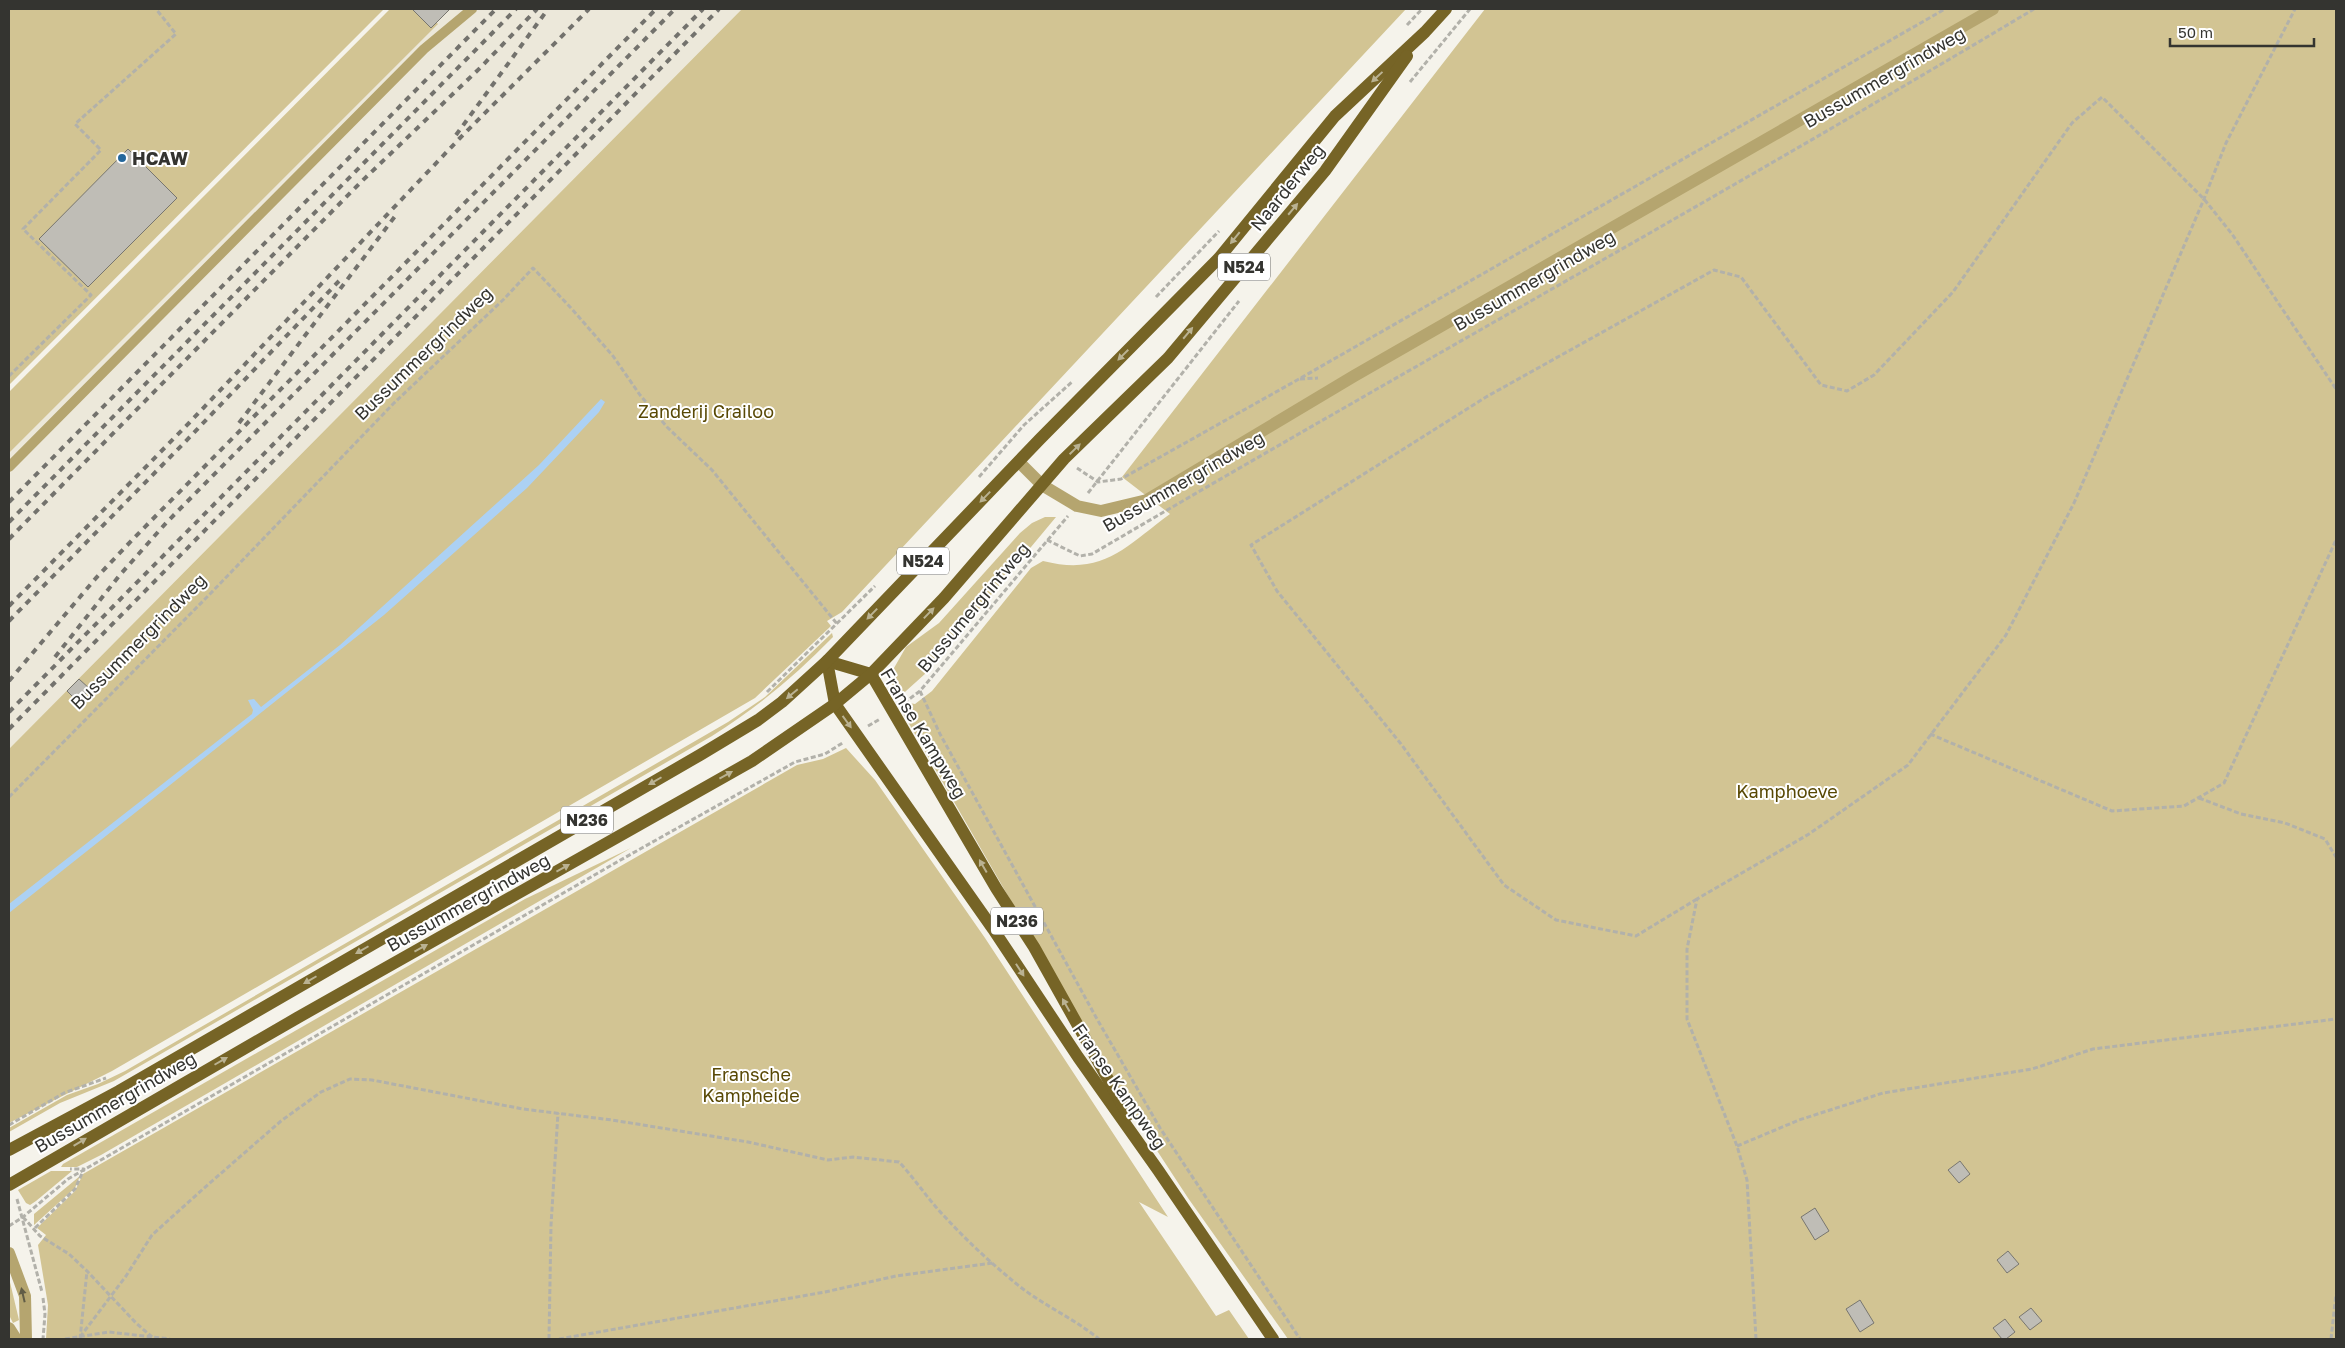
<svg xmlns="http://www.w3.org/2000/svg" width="2345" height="1348" viewBox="0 0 2345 1348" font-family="'Golos Text',sans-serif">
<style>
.built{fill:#ece8da}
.green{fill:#d2c493}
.water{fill:#acd1f4}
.building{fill:#bfbdb6;stroke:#78766f}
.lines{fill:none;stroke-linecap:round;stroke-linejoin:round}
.path{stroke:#b2b1aa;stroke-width:3;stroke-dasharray:5 2.5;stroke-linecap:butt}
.service{stroke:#b5a56f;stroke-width:10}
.minor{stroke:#b5a56f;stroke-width:12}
.tertiary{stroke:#b5a56f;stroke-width:12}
.primary{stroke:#766426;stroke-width:12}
.rail{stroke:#73726d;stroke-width:4;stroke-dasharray:6 6;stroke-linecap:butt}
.oneway{fill:#bab292}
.oneway2{fill:#615c46}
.poi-dot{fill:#24679c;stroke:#fff;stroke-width:2}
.labels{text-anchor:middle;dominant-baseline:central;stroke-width:4;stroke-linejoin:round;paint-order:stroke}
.shield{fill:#fff;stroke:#71716e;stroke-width:1}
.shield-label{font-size:16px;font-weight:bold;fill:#343430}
.street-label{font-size:18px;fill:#343430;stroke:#fff}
.poi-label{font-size:18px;font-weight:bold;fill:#343430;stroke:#fff;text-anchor:start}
.park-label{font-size:18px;fill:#584804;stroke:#fff}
</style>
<rect width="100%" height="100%" fill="#f5f3eb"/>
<polygon class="built" points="421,9 742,9 9,749 9,453 437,25"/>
<g class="green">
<polygon points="9,9 384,9 9,385"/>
<polygon points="390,9 421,9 438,24 9,453 9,392"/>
<polygon points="742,9 1406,9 842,612 827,621 831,626 755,698 112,1071 9,1123 9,749"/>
<path d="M 1485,9 L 2336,9 L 2336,1339 L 1288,1339 L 1188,1198 L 1137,1120 L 900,708 L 909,703 L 915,704 L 932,691 L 1031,568 L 1043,561 C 1103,576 1124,548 1170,514 L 1122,477 Z"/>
<polygon points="1045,517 1056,517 926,673 896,700 892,687 894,668 906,647 939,623 1020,533 1032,523"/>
<path d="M 832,633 L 833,637 C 796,675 757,708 712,736 L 114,1081 L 60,1103 L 9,1132 L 9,1128 L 67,1095 L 98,1084 L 125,1071 L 728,722 L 765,697 Z"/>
<polygon points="846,748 875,780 985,938 1168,1217 1139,1202 1216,1316 1229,1310 1249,1339 46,1339 48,1305 38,1245 46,1235 37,1228 75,1191 83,1174 797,765 823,759"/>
<polygon points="631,848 101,1155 77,1167 61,1167 63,1164 525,899"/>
<polygon points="51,1171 72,1171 36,1201 30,1205 26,1203 18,1190"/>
<polygon points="80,1176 75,1188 34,1225 34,1214"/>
<polygon points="9,1278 19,1320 13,1323 9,1315"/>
</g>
<polygon class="water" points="601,399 605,402 599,412 527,488 384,615 9,913 9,904 252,714 253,710 248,700 254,699 261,707 340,645 477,521 539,465"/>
<g class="building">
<polygon points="412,9 450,9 431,28"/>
<polygon points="128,149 177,198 88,287 39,239"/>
<polygon points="79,679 90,689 78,702 67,691"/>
<polygon points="1960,1161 1970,1174 1959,1183 1948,1170"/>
<polygon points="1815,1208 1829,1231 1815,1240 1801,1217"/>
<polygon points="2008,1251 2019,1264 2007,1273 1997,1260"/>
<polygon points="1860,1300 1874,1323 1860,1332 1846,1309"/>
<polygon points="2031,1308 2042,1321 2030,1330 2019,1317"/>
<polygon points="2005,1319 2015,1332 2006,1339 2002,1339 1993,1328"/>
</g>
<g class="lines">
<g class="path">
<polyline points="1407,25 1422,9"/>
<polyline points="1410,82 1470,9"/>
<polyline points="1156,297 1219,231"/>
<polyline points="9,376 91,295 23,229 101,150 75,124 176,34 156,9"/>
<polyline points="1300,379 1318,378"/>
<polyline points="1077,468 1098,482 1121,479 1299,379 1945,9"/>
<polyline points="979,477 1024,425 1073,381"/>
<polyline points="1088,493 1239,301"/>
<path d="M 1047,540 L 1080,556 L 1092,554 C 1405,370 1723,195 2034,9"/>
<polyline points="920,691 940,734 1097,1019 1160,1128 1300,1339"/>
<polyline points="767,692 875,586"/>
<polyline points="904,703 920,691 1068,516"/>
<polyline points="868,726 880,719"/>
<polyline points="1930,734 2112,811 2184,806 2224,783 2336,540"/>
<polyline points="9,797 210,594 393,404 504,299 533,268 571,308 613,356 640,395 667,427 712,470 838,625"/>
<polyline points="2199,798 2241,814 2285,823 2325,839 2336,857"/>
<polyline points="1697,899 1636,936 1556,920 1504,885 1401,744 1277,591 1251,545 1486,397 1714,270 1741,277 1821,385 1847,391 1874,375 1953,292 2072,123 2102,97 2204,199 2232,234 2336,389"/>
<polyline points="9,1125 64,1093 106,1078"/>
<polyline points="1737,1146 1799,1120 1883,1093 2032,1069 2093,1049 2336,1019"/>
<polyline points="17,1199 42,1292"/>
<polyline points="23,1217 40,1236 69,1254 87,1271 136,1323 152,1337"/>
<polyline points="9,1226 23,1217 68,1179 617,862 795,762 825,754 844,742"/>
<polyline points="35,1228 75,1189 84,1169 70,1169"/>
<polyline points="43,1298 45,1314 43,1339"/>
<path d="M 80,1337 L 126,1276 L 152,1235 L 203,1189 L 281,1121 L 321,1092 L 350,1079 L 372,1080 L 523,1109 L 612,1120 L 748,1142 L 828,1160 L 853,1157 L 899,1162 C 916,1180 929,1201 946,1218 C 966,1240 990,1262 1013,1281 C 1040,1304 1072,1317 1099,1339"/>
<polyline points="65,1339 109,1332 170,1339"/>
<polyline points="80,1339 87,1271"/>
<polyline points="549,1339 551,1225 558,1113"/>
<polyline points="559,1339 825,1292 896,1276 993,1263"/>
<polyline points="1756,1339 1747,1180 1737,1146 1687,1019 1687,949 1697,899 1809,834 1908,765 2006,635 2074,503 2204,199 2226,143 2295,9"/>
<polyline points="2331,1339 2336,1294"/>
</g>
<polyline class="service" points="9,467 424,49 472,9"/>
<polyline class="minor" points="1019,462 1042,485 1077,506 1101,511 1147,500 1354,376 1993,9"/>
<g class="tertiary">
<polyline points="9,1253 25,1296 26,1339"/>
<polyline points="9,1328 16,1339"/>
</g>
<g class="primary">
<polyline points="827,661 835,704 993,929 1078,1057 1158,1170 1273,1339"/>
<polyline points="827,661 871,674 996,888 1034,947 1128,1115"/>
<polyline points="9,1150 119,1091 700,755 758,720 782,702 827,661 1040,439 1219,258 1335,116 1425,32 1446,9"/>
<polyline points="9,1185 297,1018 752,761 835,704 871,674 944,598 1064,459 1168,358 1325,171 1407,56"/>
</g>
<g class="rail">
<polyline points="456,135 548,9"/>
<polyline points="239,423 396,215"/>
<polyline points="9,502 496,9"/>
<polyline points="9,522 516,9"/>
<polyline points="9,539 362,181 480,68 537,9"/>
<polyline points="9,606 189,423 460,138 589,9"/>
<polyline points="9,621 185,442 339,281"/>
<polyline points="55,657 119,576 166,523 675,9"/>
<polyline points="9,681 96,578 134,538 656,9"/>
<polyline points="9,712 703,9"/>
<polyline points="9,729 719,9"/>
</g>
</g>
<defs><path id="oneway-solid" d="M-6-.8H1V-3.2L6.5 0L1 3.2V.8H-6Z" transform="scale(1.25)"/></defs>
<g class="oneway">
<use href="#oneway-solid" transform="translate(1377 77) rotate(137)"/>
<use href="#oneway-solid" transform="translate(1293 209) rotate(-50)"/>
<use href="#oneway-solid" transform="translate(1235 238) rotate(129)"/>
<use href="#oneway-solid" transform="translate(1188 333) rotate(-50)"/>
<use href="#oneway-solid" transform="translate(1123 355) rotate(135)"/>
<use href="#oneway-solid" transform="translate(1075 449) rotate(-44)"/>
<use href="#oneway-solid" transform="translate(985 497) rotate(134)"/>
<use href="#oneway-solid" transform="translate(929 613) rotate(-46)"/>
<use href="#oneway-solid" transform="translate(872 614) rotate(134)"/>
<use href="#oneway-solid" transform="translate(792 694) rotate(140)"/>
<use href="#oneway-solid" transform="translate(847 722) rotate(54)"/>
<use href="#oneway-solid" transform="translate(726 775) rotate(-29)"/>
<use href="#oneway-solid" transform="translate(655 781) rotate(150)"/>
<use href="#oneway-solid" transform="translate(983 866) rotate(-120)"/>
<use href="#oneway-solid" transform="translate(563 868) rotate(-29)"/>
<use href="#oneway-solid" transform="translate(421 948) rotate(-29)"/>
<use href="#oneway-solid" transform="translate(362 950) rotate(150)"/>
<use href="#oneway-solid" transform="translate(1020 970) rotate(57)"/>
<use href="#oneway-solid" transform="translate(310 980) rotate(150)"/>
<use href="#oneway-solid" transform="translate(1066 1005) rotate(-119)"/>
<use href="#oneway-solid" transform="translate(221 1061) rotate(-30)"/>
<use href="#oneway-solid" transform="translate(80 1142) rotate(-31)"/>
</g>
<use class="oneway2" href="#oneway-solid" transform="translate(23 1295) rotate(-103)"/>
<circle class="poi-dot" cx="122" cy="158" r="5"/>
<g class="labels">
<g class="shield">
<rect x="1218" y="253.5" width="52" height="27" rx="4"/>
<rect x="897" y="547.5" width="52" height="27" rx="4"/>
<rect x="561" y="806.5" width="52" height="27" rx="4"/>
<rect x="991" y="907.5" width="52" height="27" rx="4"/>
</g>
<g class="shield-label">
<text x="1244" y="267">N524</text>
<text x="923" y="561">N524</text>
<text x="587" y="820">N236</text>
<text x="1017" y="921">N236</text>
</g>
<g class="street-label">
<text transform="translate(1884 77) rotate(-30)">Bussummergrindweg</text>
<text transform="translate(1287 187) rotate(-51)">Naarderweg</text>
<text transform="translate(1534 280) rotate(-30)">Bussummergrindweg</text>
<text transform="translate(423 353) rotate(-44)">Bussummergrindweg</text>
<text transform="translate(1183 481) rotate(-30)">Bussummergrindweg</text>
<text transform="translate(973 607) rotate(-50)">Bussumergrintweg</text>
<text transform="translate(138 641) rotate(-45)">Bussummergrindweg</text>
<text transform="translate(924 733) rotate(59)">Franse Kampweg</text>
<text transform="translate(468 902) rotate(-29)">Bussummergrindweg</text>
<text transform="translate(1120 1086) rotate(55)">Franse Kampweg</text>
<text transform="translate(115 1102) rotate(-30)">Bussummergrindweg</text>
</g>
<g class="poi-label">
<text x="132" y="158">HCAW</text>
</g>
<g class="park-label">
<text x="706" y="411">Zanderij Crailoo</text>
<text x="1787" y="791">Kamphoeve</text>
<text x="751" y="1074">Fransche<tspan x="751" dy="21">Kampheide</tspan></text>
</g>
</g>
<rect width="2345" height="1348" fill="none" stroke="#343430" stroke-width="20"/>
<path d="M2170 38v8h144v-8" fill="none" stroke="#343430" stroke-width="2.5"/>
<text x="2178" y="38" font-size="15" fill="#343430" stroke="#ffffff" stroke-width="4" paint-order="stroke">50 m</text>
</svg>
